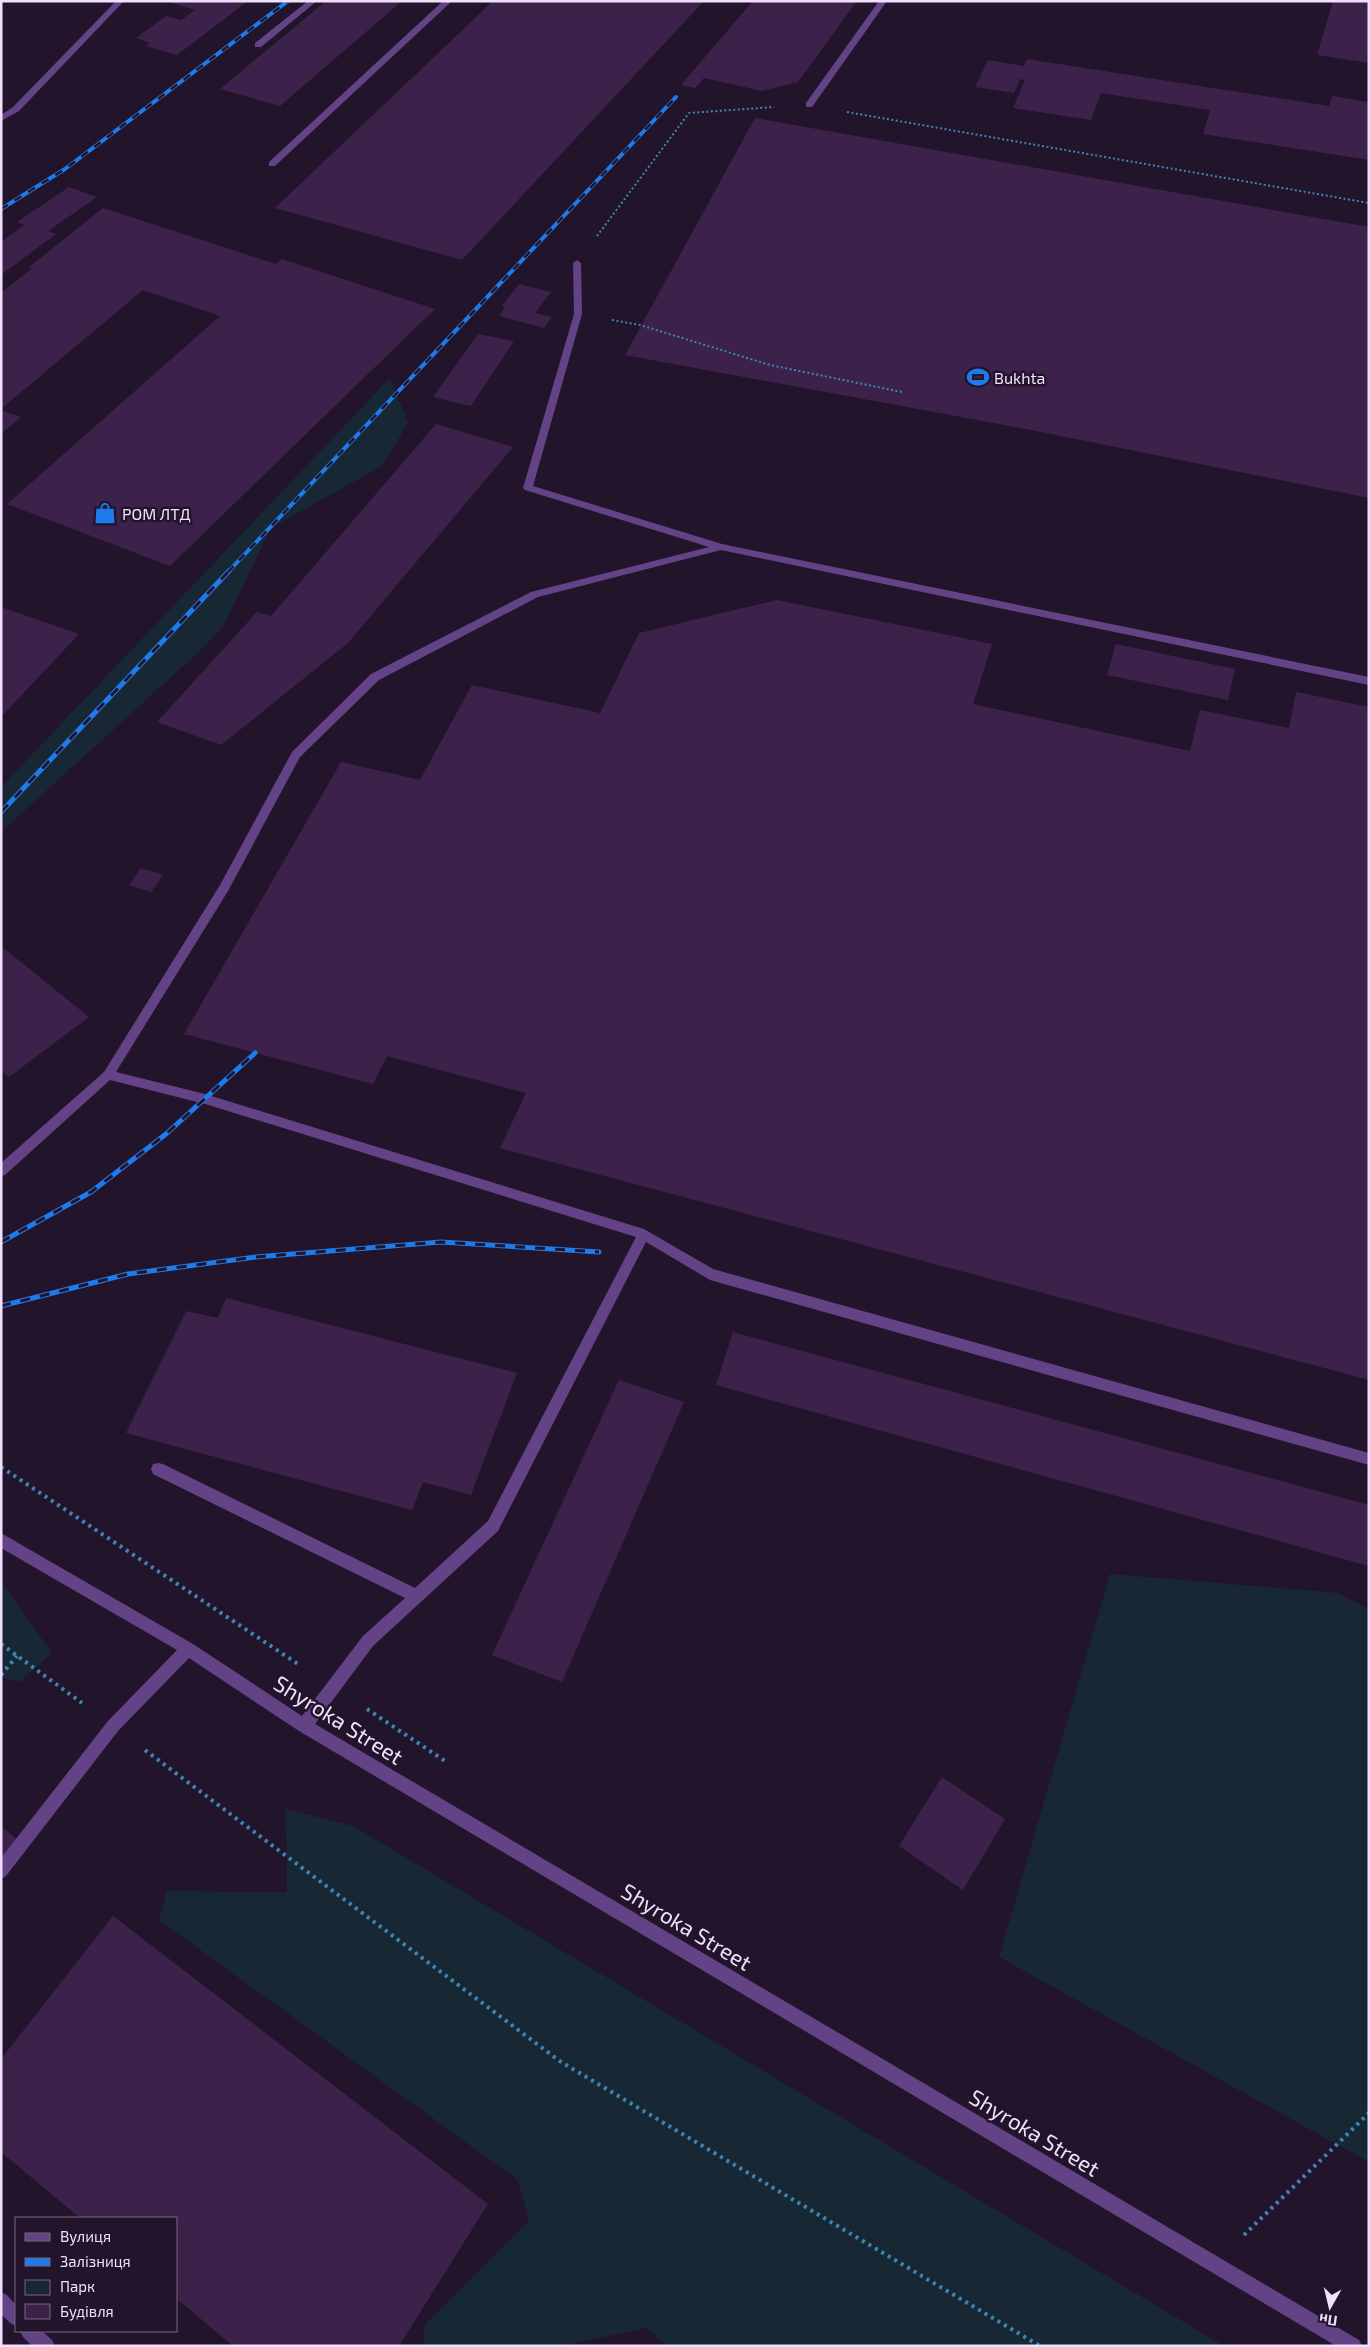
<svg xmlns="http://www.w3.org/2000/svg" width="1370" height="2347" viewBox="0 0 1370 2347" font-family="'Exo 2',sans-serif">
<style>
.green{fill:#172834}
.building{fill:#3c224a}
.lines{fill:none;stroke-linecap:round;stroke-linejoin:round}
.path-far1{stroke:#3d86b4;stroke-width:2;stroke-dasharray:2 2.5;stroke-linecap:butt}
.path{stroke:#3d86b4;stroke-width:4;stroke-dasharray:3 4.5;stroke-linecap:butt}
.minor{fill:#634385;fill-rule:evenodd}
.rail-far1-casing{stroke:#1e7beb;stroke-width:4}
.rail-casing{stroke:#1e7beb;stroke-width:5}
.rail-far1{stroke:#22142b;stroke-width:2.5;stroke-dasharray:8;stroke-linecap:butt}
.rail{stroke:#22142b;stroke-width:3;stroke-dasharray:10;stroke-linecap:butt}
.labels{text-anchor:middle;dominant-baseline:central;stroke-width:5;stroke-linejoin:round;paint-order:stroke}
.far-poi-label{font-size:16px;fill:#f0e0fc;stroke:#22142b;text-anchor:start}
.near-street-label{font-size:22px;fill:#f0e0fc;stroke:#22142b}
</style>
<rect width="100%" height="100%" fill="#22142b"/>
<g class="green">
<polygon points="390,378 408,423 382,466 271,528 224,625 202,649 1,832 1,787"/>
<polygon points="1110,1574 1338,1593 1369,1609 1369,2162 999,1957"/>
<polygon points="1,1581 52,1653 20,1682 1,1677"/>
<polygon points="286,1809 353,1826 1224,2346 668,2346 646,2328 561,2346 423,2346 425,2325 529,2221 518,2180 159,1920 167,1891 287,1892"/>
</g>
<g class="building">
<polygon points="166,1 248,1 177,55 146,46 150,43 136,38 166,16 181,20 195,10"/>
<polygon points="326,1 402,1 280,106 220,89"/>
<polygon points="493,1 704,1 462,260 275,208"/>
<polygon points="753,1 857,1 798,82 762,91 704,78 695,88 681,85"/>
<polygon points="1333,1 1369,1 1369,63 1317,55"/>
<polygon points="1027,59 1329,106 1332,96 1369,102 1369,160 1203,134 1210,110 1101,93 1091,120 1013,108 1025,80 1020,79 1014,93 975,87 988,60 1024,66"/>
<polygon points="755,118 1369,227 1369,498 1031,430 625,355"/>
<polygon points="69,187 97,197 48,231 56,234 1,275 1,242 24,225 17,222"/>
<polygon points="103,208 276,264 282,259 435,309 170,566 7,504 220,316 143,290 1,409 1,293 32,268 29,267"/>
<polygon points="519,284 551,292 535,313 552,317 544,328 499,316 505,307 502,306"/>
<polygon points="478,334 514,341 471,406 433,397"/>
<polygon points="1,410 21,417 1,434"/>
<polygon points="436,424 513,447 348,643 221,745 157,722 257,612 271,616"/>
<polygon points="777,600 992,644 973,704 1190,751 1200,710 1289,728 1296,692 1369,707 1369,1380 500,1148 526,1093 387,1056 373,1084 184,1034 341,762 420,780 472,685 600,713 639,633"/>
<polygon points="1,607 79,634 1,717"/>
<polygon points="1116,644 1235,669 1228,700 1107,675"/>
<polygon points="141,868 163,875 151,892 129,885"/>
<polygon points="1,946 89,1017 9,1077 1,1071"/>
<polygon points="226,1298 517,1373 471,1495 423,1482 412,1510 126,1433 186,1311 218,1318"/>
<polygon points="733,1332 1369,1505 1369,1566 716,1385"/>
<polygon points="619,1380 684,1402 562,1682 492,1655"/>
<polygon points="942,1777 1005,1819 963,1890 899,1846"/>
<polygon points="1,1826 18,1840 1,1861"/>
<polygon points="113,1916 488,2204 399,2346 233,2346 176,2298 176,2218 80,2218 1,2152 1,2059"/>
</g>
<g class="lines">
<g class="path-far1">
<polyline points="847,112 1369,203"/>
<polyline points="597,236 689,113 774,107"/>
<polyline points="612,320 640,325 770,365 902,392"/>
</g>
<g class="path">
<polyline points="1,1467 301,1666"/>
<polyline points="1,1644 82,1703"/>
<polyline points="1,1675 17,1656"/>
<polyline points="367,1709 445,1761"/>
<polyline points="145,1750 561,2062 1040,2346"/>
<polyline points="1244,2235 1369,2113"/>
</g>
<g class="minor">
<polygon points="116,1 124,1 19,111 1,121 1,115 13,107"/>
<polygon points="308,1 317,1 261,47 255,47 255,43"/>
<polygon points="443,1 452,1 275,166 269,166 269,162"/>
<polygon points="879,1 887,1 812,107 806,107 806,103"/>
<polygon points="577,260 581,263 582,314 533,486 722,544 1369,677 1369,685 721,550 538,597 379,680 300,757 228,891 116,1072 205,1094 644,1229 713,1269 1369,1453 1369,1465 710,1280 646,1242 498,1531 373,1646 315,1724 1359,2340 1362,2346 1336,2346 299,1731 189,1658 118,1731 6,1876 1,1879 1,1858 108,1721 177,1650 1,1548 1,1533 193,1644 302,1716 363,1636 405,1598 153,1474 151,1469 153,1464 158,1463 163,1464 415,1588 488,1521 636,1237 205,1104 110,1080 5,1175 1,1176 1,1163 104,1072 220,885 292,752 371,674 531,592 709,547 525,490 523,488 574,314 573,263"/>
<polygon points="1,2292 7,2295 16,2305 16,2326 10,2323 1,2314"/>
<polygon points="20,2331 42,2331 52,2340 55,2346 32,2346 23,2337"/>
</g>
<g class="rail-far1-casing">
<g id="rail-far1">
<polyline points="1,209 65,169 288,1"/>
<polyline points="228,572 676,97"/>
</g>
</g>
<g class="rail-casing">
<g id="rail">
<polyline points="1,812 229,571"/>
<polyline points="1,1242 91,1192 166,1134 255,1053"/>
<polyline points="1,1306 128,1274 256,1257 441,1242 599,1252"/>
</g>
</g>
<use href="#rail-far1" class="rail-far1"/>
<use href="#rail" class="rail"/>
</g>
<defs>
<g id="stadium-bare" transform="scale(1.725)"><path d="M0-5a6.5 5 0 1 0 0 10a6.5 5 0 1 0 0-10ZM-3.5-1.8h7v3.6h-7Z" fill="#1e7beb" stroke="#22142b" stroke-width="2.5" paint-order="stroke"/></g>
<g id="shop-bare" transform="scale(1.725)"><path d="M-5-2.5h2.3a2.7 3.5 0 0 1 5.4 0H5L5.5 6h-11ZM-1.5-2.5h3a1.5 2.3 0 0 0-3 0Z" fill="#1e7beb" stroke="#22142b" stroke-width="2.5" paint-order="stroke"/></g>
</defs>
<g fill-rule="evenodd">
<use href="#stadium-bare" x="978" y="377"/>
<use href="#shop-bare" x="105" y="513"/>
</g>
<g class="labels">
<g class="far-poi-label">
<text x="994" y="377">Bukhta</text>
<text x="122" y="513">РОМ ЛТД</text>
</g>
<g class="near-street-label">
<text transform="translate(339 1719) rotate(32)">Shyroka Street</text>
<text transform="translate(687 1926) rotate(31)">Shyroka Street</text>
<text transform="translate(1035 2132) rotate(31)">Shyroka Street</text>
</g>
</g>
<rect width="1370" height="2347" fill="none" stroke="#f0e0fc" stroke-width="5"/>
<rect x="15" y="2217" width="162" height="115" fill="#22142b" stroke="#74667f"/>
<rect x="25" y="2233" width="25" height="8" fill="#634385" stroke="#74667f"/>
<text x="60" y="2242" font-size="15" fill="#f0e0fc">Вулиця</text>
<rect x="25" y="2258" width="25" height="8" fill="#1e7beb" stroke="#74667f"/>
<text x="60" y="2267" font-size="15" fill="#f0e0fc">Залізниця</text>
<rect x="25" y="2280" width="25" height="15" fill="#172834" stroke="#74667f"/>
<text x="60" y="2292" font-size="15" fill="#f0e0fc">Парк</text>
<rect x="25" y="2304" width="25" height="15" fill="#3c224a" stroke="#74667f"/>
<text x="60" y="2317" font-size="15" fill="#f0e0fc">Будівля</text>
<g transform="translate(1330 2307) rotate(188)" stroke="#22142b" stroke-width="4" paint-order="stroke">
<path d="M0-4L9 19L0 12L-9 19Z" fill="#f0e0fc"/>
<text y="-8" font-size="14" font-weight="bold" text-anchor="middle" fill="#f0e0fc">Пн</text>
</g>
</svg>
